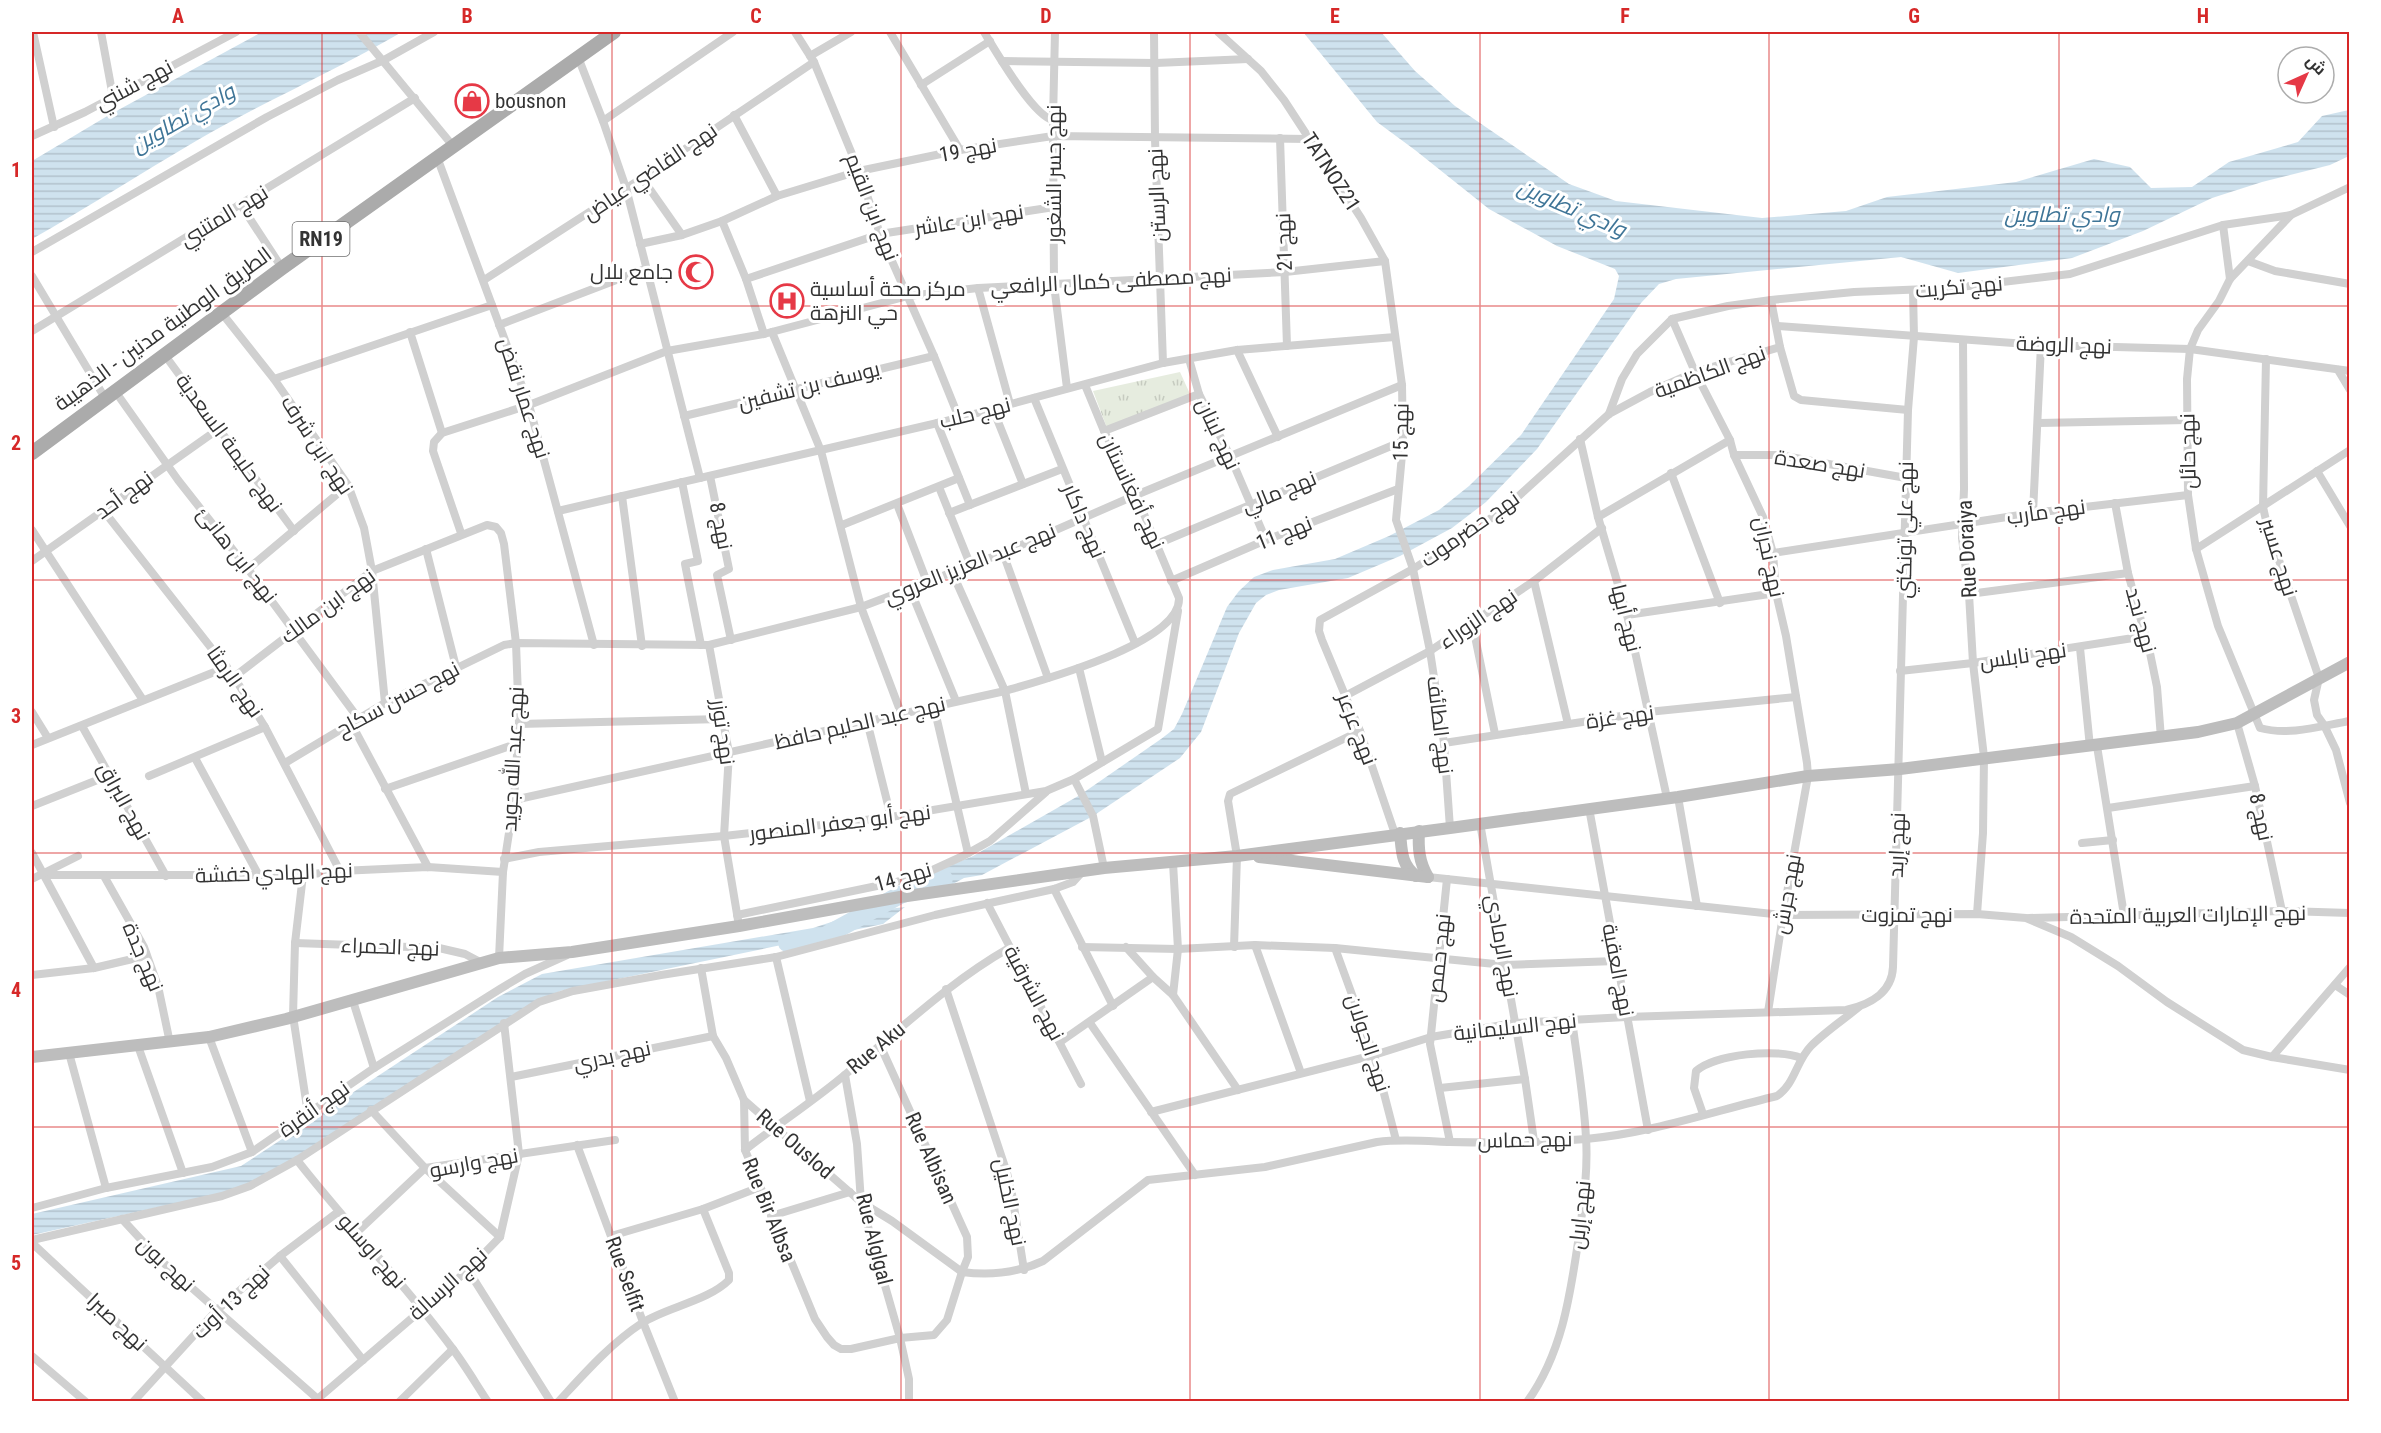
<svg xmlns="http://www.w3.org/2000/svg" width="2381" height="1433" viewBox="0 0 2381 1433" font-family="'Roboto Condensed',Cairo,sans-serif">
<style>
.grass{fill:url(#grass-tufts)}
.water{fill:url(#water-rules)}
.lines{fill:none;stroke-linecap:round;stroke-linejoin:round}
.river{stroke:#cfe2ee;stroke-width:18}
.street{stroke:#d0d0d0;stroke-width:8}
.secondary{stroke:#bdbdbd;stroke-width:12}
.primary{stroke:#ababab;stroke-width:14}
.grid{fill:none;stroke:#d62828;stroke-width:1.5;stroke-opacity:0.55}
.labels{text-anchor:middle;dominant-baseline:central;stroke-width:6;stroke-linejoin:round;paint-order:stroke}
.shield{fill:#fff;stroke:#707070;stroke-width:1.5}
.shield-label{font-size:20px;font-weight:bold;fill:#333}
.street-label{font-size:21px;fill:#333;stroke:#fff}
.poi-label{font-size:21px;fill:#333;stroke:#fff;text-anchor:start}
.water-label{font-size:22px;font-style:italic;fill:#3f7597;stroke:#fff}
.neatline{fill:none;stroke:#d62828;stroke-width:2}
.grid-label{font-size:20px;text-anchor:middle;font-weight:bold;fill:#d62828}
</style>
<defs>
<pattern id="grass-tufts" width="24" height="20" patternUnits="userSpaceOnUse" patternTransform="scale(1.5)"><rect width="24" height="20" fill="#e6ecdf"/><path d="M3 7l-1-3M5 7V3M7 7l1-3M15 17l-1-3M17 17v-4M19 17l1-3" fill="none" stroke="#c6cbc0"/></pattern>
<pattern id="water-rules" width="6" height="5" patternUnits="userSpaceOnUse" patternTransform="scale(1.5)"><rect width="6" height="5" fill="#cfe2ee"/><path d="M0 2.5h6" fill="none" stroke="#b2c2cd"/></pattern>
</defs>
<rect width="100%" height="100%" fill="#fff"/>
<polygon class="grass" points="1180,372 1190,394 1107,428 1093,391"/>
<g class="water">
<path d="M 262,32 L 402,32 C 335,71 263,102 196,141 C 141,173 87,208 32,239 L 32,161 L 109,115 Z"/>
<polygon points="1303,32 1381,32 1415,71 1455,106 1569,184 1616,201 1762,218 1846,211 1887,197 2016,182 2094,159 2130,167 2151,188 2192,187 2229,162 2298,142 2322,116 2349,110 2349,156 2330,165 2262,182 2212,198 2143,231 2072,258 1958,273 1901,257 1676,279 1659,284 1641,303 1537,449 1486,502 1452,528 1400,556 1348,578 1279,590 1266,595 1256,603 1239,633 1201,732 1180,758 1093,816 982,875 964,878 953,884 890,891 973,856 1080,795 1161,739 1174,729 1182,714 1227,607 1239,591 1254,577 1273,570 1335,559 1389,536 1439,510 1469,486 1521,435 1614,299 1619,276 1615,269 1557,246 1489,209 1415,150 1377,122"/>
<polygon points="905,907 883,924 560,991 273,1171 232,1191 32,1235 32,1214 241,1166 498,997 542,974 813,928 862,912"/>
</g>
<g class="lines">
<polyline class="river" points="787,943 823,937 900,895 944,879"/>
<g class="street">
<polyline points="33,32 54,127"/>
<polyline points="101,32 113,97"/>
<polyline points="359,32 453,146"/>
<polyline points="795,32 814,62 859,171 880,234 934,356 959,418"/>
<polyline points="890,32 960,150"/>
<path d="M 984,32 C 995,50 1033,116 1053,120"/>
<polyline points="1055,32 1053,120 1054,285 1067,388"/>
<polyline points="1154,32 1155,139 1163,363"/>
<polyline points="1218,32 1261,71 1284,100 1361,218 1385,261 1402,385 1403,444 1396,520 1413,569 1430,651 1444,743 1450,828"/>
<polyline points="810,56 851,32"/>
<polyline points="578,57 603,121 626,188 700,478"/>
<polyline points="1002,61 1156,63 1248,59"/>
<polyline points="921,85 990,41"/>
<polyline points="734,115 777,196"/>
<polyline points="603,121 733,32"/>
<polyline points="32,136 85,112 236,32"/>
<polyline points="1280,138 1287,346"/>
<polyline points="437,157 529,405 594,645"/>
<polyline points="642,178 682,235"/>
<polyline points="241,205 282,268"/>
<path d="M 2291,215 L 2230,279 L 2219,301 L 2198,330 L 2190,349 L 2187,379 L 2188,495 L 2196,549 L 2218,626 L 2260,728 C 2289,736 2321,726 2350,721"/>
<polyline points="722,221 746,279 764,334"/>
<polyline points="2223,225 2230,279"/>
<polyline points="640,244 682,235 722,221 777,196 859,171 960,150 1053,136 1309,139"/>
<polyline points="32,252 267,117 338,80 384,60 434,32"/>
<polyline points="2248,261 2275,271 2350,284"/>
<polyline points="32,276 105,398"/>
<polyline points="746,279 880,234 1054,207"/>
<polyline points="484,280 642,178 814,62"/>
<polyline points="978,288 1010,404"/>
<polyline points="1771,300 1780,347 1794,396 1801,400 1908,410"/>
<polyline points="221,312 274,379 348,485 364,528 372,571 385,703"/>
<polyline points="1672,319 1695,372 1730,440 1734,455 1763,517 1773,553 1776,593 1786,636 1807,763 1808,776 1783,915 1768,1012"/>
<polyline points="499,325 645,269"/>
<polyline points="1777,326 2041,345 2190,349 2350,371"/>
<polyline points="32,331 415,98"/>
<polyline points="410,332 442,433"/>
<polyline points="772,332 821,451 861,607 901,713"/>
<polyline points="1963,340 1964,489 1962,538 1969,594 1973,663 1984,757 1983,833 1977,914"/>
<polyline points="1237,350 1278,437"/>
<polyline points="164,354 294,531"/>
<polyline points="1189,359 1199,394 1230,456 1266,540"/>
<polyline points="2266,359 2263,507 2267,525 2319,678 2314,700 2317,715 2324,725 2336,750 2350,803"/>
<polyline points="2338,370 2350,390"/>
<polyline points="274,379 492,305"/>
<polyline points="115,391 178,480 248,569 358,718"/>
<polyline points="1034,398 1135,643"/>
<polyline points="993,409 1023,484"/>
<polyline points="1609,414 1622,379 1637,354 1672,319 1728,306 1771,300 1854,292 1952,288 2070,274 2223,225 2291,215 2350,187"/>
<polyline points="684,416 934,356"/>
<polyline points="937,423 970,505"/>
<polyline points="2039,423 2187,420"/>
<polyline points="1104,431 1199,394"/>
<polyline points="1580,439 1598,517 1627,615 1667,798"/>
<polyline points="1734,455 1779,455 1906,478"/>
<polyline points="2317,471 2350,526"/>
<polyline points="1671,473 1720,603"/>
<polyline points="710,476 729,569 717,575 731,640"/>
<polyline points="682,482 698,561 685,564 701,645"/>
<polyline points="939,487 970,564"/>
<polyline points="622,496 642,646"/>
<polyline points="2115,503 2128,573 2150,653 2157,687 2161,738"/>
<polyline points="897,504 927,582"/>
<polyline points="103,510 234,677 265,727 340,871"/>
<polyline points="558,511 959,418 1163,363 1237,350 1395,337"/>
<polyline points="949,513 1062,469"/>
<polyline points="2033,513 2041,345"/>
<polyline points="1598,517 1730,440"/>
<polyline points="842,525 959,478"/>
<polyline points="32,530 143,700"/>
<polyline points="461,533 433,451 434,442 442,433 529,405 667,351 764,334 908,296 978,288 1285,272 1385,261"/>
<polyline points="1157,544 1403,441"/>
<polyline points="426,549 456,667"/>
<polyline points="2196,549 2350,450"/>
<polyline points="1003,553 1048,678"/>
<polyline points="1773,553 2033,513 2188,495"/>
<polyline points="32,561 217,430"/>
<polyline points="248,569 348,485"/>
<polyline points="952,572 1005,691 1026,794"/>
<polyline points="1171,581 1266,540 1398,489"/>
<polyline points="1534,581 1568,724"/>
<polyline points="910,589 956,701"/>
<polyline points="1969,594 2128,573"/>
<polyline points="1627,615 1776,593"/>
<polyline points="1472,622 1495,734"/>
<polyline points="709,645 729,753 724,836 738,920"/>
<polyline points="2080,648 2090,747"/>
<polyline points="1079,668 1102,762"/>
<polyline points="1900,671 1973,663 2146,636"/>
<polyline points="234,677 372,571 487,525 496,527 501,533 504,544 516,643 519,724 514,800 503,872 499,958"/>
<polyline points="1345,696 1430,651 1534,581 1602,528"/>
<polyline points="934,707 968,853"/>
<polyline points="32,712 48,738"/>
<polyline points="867,721 891,817"/>
<polyline points="351,723 428,867"/>
<polyline points="2237,723 2255,786 2282,911"/>
<polyline points="519,724 722,719"/>
<polyline points="82,726 166,876"/>
<polyline points="1444,743 1648,712 1796,697"/>
<polyline points="32,745 227,667"/>
<polyline points="2097,746 2124,915"/>
<polyline points="195,758 258,874"/>
<polyline points="285,763 385,703 504,645 516,643 709,645 861,607 1003,553 1136,495 1402,385"/>
<polyline points="149,776 265,727"/>
<polyline points="1074,779 1093,816 1104,868"/>
<polyline points="385,789 516,744"/>
<polyline points="1678,797 1697,906"/>
<path d="M 514,800 L 1005,691 C 1042,680 1181,643 1179,598 L 1136,495 L 1104,431 L 1085,385"/>
<polyline points="32,806 110,775"/>
<polyline points="1589,808 1648,1130"/>
<polyline points="2108,808 2255,786"/>
<polyline points="1480,823 1525,1079 1534,1141"/>
<polyline points="1395,834 1360,731 1322,640 1319,631 1320,620 1413,569 1486,522 1512,502 1609,414 1650,392 1695,372 1780,347"/>
<polyline points="2082,843 2113,840"/>
<polyline points="32,853 94,968"/>
<polyline points="504,859 539,852 724,836 891,817 1046,791 1074,779 1158,729 1178,611"/>
<polyline points="45,875 303,875 340,871 428,867 503,872"/>
<polyline points="303,875 295,943 293,1016 308,1114"/>
<polyline points="104,876 144,947 158,986 170,1043"/>
<polyline points="1428,877 1783,915 1977,914 2026,918 2071,937 2118,966 2167,1002 2243,1050 2272,1057 2350,1070"/>
<polyline points="32,879 78,856"/>
<polyline points="1447,879 1430,1044 1450,1142"/>
<polyline points="1054,889 1113,1006"/>
<polyline points="987,903 1081,1084"/>
<polyline points="737,915 896,882 926,873 963,856 990,841 1046,792"/>
<polyline points="2029,918 2282,911 2350,913"/>
<polyline points="295,943 439,948 465,954 482,963"/>
<polyline points="1255,945 1301,1073"/>
<polyline points="1082,947 1178,949 1255,945 1335,948 1505,965 1616,961"/>
<polyline points="1126,947 1153,977 1173,995 1238,1090"/>
<polyline points="1234,947 1237,856 1228,801 1230,794 1360,731"/>
<polyline points="1335,948 1374,1055 1396,1140"/>
<polyline points="776,957 810,1101"/>
<path d="M 701,968 L 713,1036 L 726,1058 L 744,1100 L 745,1150 L 815,1319 L 827,1337 L 834,1345 L 841,1349 L 851,1349 L 900,1338 L 934,1335 L 947,1320 L 962,1272 C 991,1276 1017,1273 1043,1261 L 1148,1180 L 1265,1167 L 1377,1142 C 1401,1139 1425,1141 1450,1142 C 1495,1143 1541,1143 1586,1139 C 1652,1133 1714,1111 1777,1096 C 1795,1084 1796,1061 1811,1046 C 1825,1032 1843,1020 1859,1007"/>
<polyline points="32,975 94,968 141,957 146,953"/>
<polyline points="2335,985 2350,995"/>
<polyline points="946,989 1007,1173 1012,1194 1024,1270"/>
<polyline points="1173,995 1178,949 1173,863"/>
<polyline points="353,1001 374,1068"/>
<polyline points="1090,1023 1195,1175"/>
<polyline points="209,1037 252,1152"/>
<polyline points="1060,1042 1153,977"/>
<polyline points="138,1046 183,1173"/>
<polyline points="69,1053 106,1188"/>
<polyline points="2272,1057 2350,967"/>
<polyline points="845,1075 857,1144 861,1202 900,1338 909,1379 909,1402"/>
<polyline points="511,1077 713,1036"/>
<polyline points="1440,1088 1525,1079"/>
<polyline points="744,1100 861,1202 892,1221 962,1272 968,1257 967,1237 880,1045"/>
<polyline points="371,1110 425,1168 500,1237"/>
<path d="M 1151,1112 L 1374,1055 L 1431,1037 L 1515,1023 L 1626,1017 L 1846,1010 C 1869,1005 1892,993 1893,967 L 1908,410 L 1914,337 L 1913,291"/>
<path d="M 1703,1114 L 1694,1088 L 1696,1071 C 1715,1054 1778,1048 1801,1058"/>
<polyline points="577,1145 643,1322 675,1402"/>
<path d="M 745,1150 C 778,1124 814,1101 847,1073 C 901,1029 948,983 1009,948"/>
<path d="M 297,1160 C 347,1224 404,1283 452,1348 C 465,1365 476,1384 488,1402"/>
<polyline points="32,1208 106,1188 212,1167 252,1152 374,1068 500,989 525,974 567,955"/>
<polyline points="771,1216 850,1192"/>
<polyline points="122,1219 158,1258 320,1401"/>
<polyline points="356,1233 425,1168 615,1140"/>
<polyline points="611,1236 703,1209 760,1187"/>
<polyline points="32,1240 222,1196 250,1186 297,1160 539,1002 573,991 661,975 776,957 935,915 1054,889 1073,882 1083,871"/>
<polyline points="32,1243 203,1402"/>
<polyline points="280,1256 363,1360"/>
<polyline points="468,1270 551,1402"/>
<polyline points="32,1356 86,1402"/>
<polyline points="133,1402 217,1310 280,1256 338,1212"/>
<polyline points="314,1402 468,1270 500,1237 519,1154 504,1023"/>
<polyline points="399,1402 453,1349"/>
<path d="M 558,1402 C 584,1374 610,1344 642,1323 C 667,1307 708,1301 729,1280 L 729,1273 L 703,1209"/>
<path d="M 1527,1402 C 1564,1351 1571,1289 1580,1229 C 1584,1199 1588,1167 1586,1138 C 1584,1098 1577,1059 1572,1020"/>
</g>
<g class="secondary">
<path d="M 1419,831 C 1418,848 1419,862 1428,877"/>
<path d="M 1400,833 C 1402,852 1401,864 1416,876"/>
<polyline points="1259,857 1428,877"/>
<polyline points="32,1057 209,1037 286,1019 499,958 572,952 739,926 900,897 1104,868 1237,856 1450,828 1678,797 1808,776 1900,769 2198,732 2237,723 2350,662"/>
</g>
<polyline class="primary" points="32,453 282,268 614,32"/>
</g>
<path class="grid" d="M 322,32 L 322,1402M 612,32 L 612,1402M 901,32 L 901,1402M 1190,32 L 1190,1402M 1480,32 L 1480,1402M 1769,32 L 1769,1402M 2059,32 L 2059,1402M 32,306 L 2350,306M 32,580 L 2350,580M 32,853 L 2350,853M 32,1127 L 2350,1127"/>
<defs>
<g id="shop-ring" transform="scale(1.725)"><circle r="9.5" fill="#fff" stroke="#e63946" stroke-width="1.5"/><path d="M-5-2.5h2.3a2.7 3.5 0 0 1 5.4 0H5L5.5 6h-11ZM-1.5-2.5h3a1.5 2.3 0 0 0-3 0Z" fill="#e63946"/></g>
<g id="mosque-ring" transform="scale(1.725)"><circle r="9.5" fill="#fff" stroke="#e63946" stroke-width="1.5"/><path d="M3.5-4.9A6 6 0 1 0 3.5 4.9A5 5 0 1 1 3.5-4.9Z" fill="#e63946"/></g>
<g id="hospital-ring" transform="scale(1.725)"><circle r="9.5" fill="#fff" stroke="#e63946" stroke-width="1.5"/><path d="M-5-5h3v3.5h4V-5h3V5h-3V1.5h-4V5h-3Z" fill="#e63946"/></g>
</defs>
<g fill-rule="evenodd">
<use href="#shop-ring" x="472" y="101"/>
<use href="#mosque-ring" x="696" y="272"/>
<use href="#hospital-ring" x="787" y="301"/>
</g>
<g class="labels">
<rect class="shield" x="292.5" y="222" width="57" height="34" rx="4.5"/>
<g class="shield-label">
<text x="321" y="239">RN19</text>
</g>
<g class="street-label">
<text transform="translate(134 85) rotate(-28)">نهج شنني</text>
<text transform="translate(968 150) rotate(-10)">نهج 19</text>
<text transform="translate(650 172) rotate(-34)">نهج القاضي عياض</text>
<text transform="translate(1331 172) rotate(57)">TATNOZ21</text>
<text transform="translate(1054 174) rotate(-90)">نهج جسر الشغور</text>
<text transform="translate(1157 195) rotate(-92)">نهج الرستن</text>
<text transform="translate(872 207) rotate(69)">نهج ابن القيم</text>
<text transform="translate(224 216) rotate(-31)">نهج المتنبي</text>
<text transform="translate(969 220) rotate(-9)">نهج ابن عاشر</text>
<text transform="translate(1284 242) rotate(-92)">نهج 21</text>
<text transform="translate(1111 281) rotate(-3)">نهج مصطفى كمال الرافعي</text>
<text transform="translate(1959 287) rotate(-5)">نهج تكريت</text>
<text transform="translate(163 329) rotate(-36)">الطريق الوطنية مدنين - الذهيبة</text>
<text transform="translate(2064 345) rotate(2)">نهج الروضة</text>
<text transform="translate(1710 372) rotate(-20)">نهج الكاظمية</text>
<text transform="translate(809 386) rotate(-14)">يوسف بن تشفين</text>
<text transform="translate(524 398) rotate(72)">نهج عمار نقض</text>
<text transform="translate(975 413) rotate(-14)">نهج حلب</text>
<text transform="translate(1401 432) rotate(-89)">نهج 15</text>
<text transform="translate(1218 434) rotate(65)">نهج لبنان</text>
<text transform="translate(229 443) rotate(54)">نهج حليمة السعدية</text>
<text transform="translate(317 445) rotate(57)">نهج ابن شرف</text>
<text transform="translate(2188 451) rotate(-91)">نهج حائل</text>
<text transform="translate(1820 464) rotate(9)">نهج صعدة</text>
<text transform="translate(1132 491) rotate(65)">نهج أفغانستان</text>
<text transform="translate(1279 492) rotate(-22)">نهج مالي</text>
<text transform="translate(124 495) rotate(-36)">نهج أحد</text>
<text transform="translate(2046 512) rotate(-8)">نهج مأرب</text>
<text transform="translate(1084 521) rotate(67)">نهج داكار</text>
<text transform="translate(721 526) rotate(79)">نهج 8</text>
<text transform="translate(1470 529) rotate(-35)">نهج حضرموت</text>
<text transform="translate(1905 530) rotate(-89)">نهج علي تونكتي</text>
<text transform="translate(1284 533) rotate(-22)">نهج 11</text>
<text transform="translate(1967 549) rotate(-93)">Rue Doraiya</text>
<text transform="translate(237 555) rotate(52)">نهج ابن هانئ</text>
<text transform="translate(1769 557) rotate(78)">نهج نجران</text>
<text transform="translate(2279 557) rotate(73)">نهج عسير</text>
<text transform="translate(970 564) rotate(-22)">نهج عبد العزيز العروي</text>
<text transform="translate(328 606) rotate(-36)">نهج ابن مالك</text>
<text transform="translate(1626 618) rotate(76)">نهج أبها</text>
<text transform="translate(1478 619) rotate(-34)">نهج الزوراء</text>
<text transform="translate(2141 620) rotate(75)">نهج نجد</text>
<text transform="translate(2023 656) rotate(-8)">نهج نابلس</text>
<text transform="translate(235 682) rotate(55)">نهج الرمثا</text>
<text transform="translate(398 699) rotate(-28)">نهج حسن سكاح</text>
<text transform="translate(1620 717) rotate(-8)">نهج غزة</text>
<text transform="translate(860 723) rotate(-13)">نهج عبد الحليم حافظ</text>
<text transform="translate(1440 725) rotate(83)">نهج الطائف</text>
<text transform="translate(1357 729) rotate(69)">نهج عرعر</text>
<text transform="translate(723 732) rotate(82)">نهج توزر</text>
<text transform="translate(513 759) rotate(-87)">نهج عبد الله جويد</text>
<text transform="translate(124 801) rotate(61)">نهج البراق</text>
<text transform="translate(2261 817) rotate(78)">نهج 8</text>
<text transform="translate(840 823) rotate(-7)">نهج أبو جعفر المنصور</text>
<text transform="translate(1897 845) rotate(-88)">نهج إربد</text>
<text transform="translate(274 873) rotate(-2)">نهج الهادي خفشة</text>
<text transform="translate(903 877) rotate(-16)">نهج 14</text>
<text transform="translate(1787 894) rotate(-80)">نهج جرش</text>
<text x="1907" y="915">نهج تمزوت</text>
<text transform="translate(2188 915) rotate(-1)">نهج الإمارات العربية المتحدة</text>
<text transform="translate(1502 946) rotate(80)">نهج الرمادي</text>
<text transform="translate(390 947) rotate(2)">نهج الحمراء</text>
<text transform="translate(143 957) rotate(67)">نهج جدة</text>
<text transform="translate(1439 958) rotate(-84)">نهج حمص</text>
<text transform="translate(1618 970) rotate(79)">نهج العقبة</text>
<text transform="translate(1034 993) rotate(62)">نهج الشرقية</text>
<text transform="translate(1515 1027) rotate(-6)">نهج السليمانية</text>
<text transform="translate(1368 1043) rotate(72)">نهج الجولان</text>
<text transform="translate(876 1048) rotate(-40)">Rue Aku</text>
<text transform="translate(612 1056) rotate(-12)">نهج بدري</text>
<text transform="translate(314 1109) rotate(-35)">نهج أنقرة</text>
<text transform="translate(1525 1140) rotate(-1)">نهج حماس</text>
<text transform="translate(795 1144) rotate(41)">Rue Ouslod</text>
<text transform="translate(931 1158) rotate(66)">Rue Albisan</text>
<text transform="translate(474 1163) rotate(-10)">نهج وارسو</text>
<text transform="translate(1010 1202) rotate(78)">نهج الخليل</text>
<text transform="translate(769 1210) rotate(68)">Rue Bir Albsa</text>
<text transform="translate(1580 1215) rotate(-84)">نهج إربل</text>
<text transform="translate(874 1239) rotate(76)">Rue Alglgal</text>
<text transform="translate(372 1251) rotate(49)">نهج اوسلو</text>
<text transform="translate(166 1264) rotate(43)">نهج بون</text>
<text transform="translate(625 1274) rotate(70)">Rue Selfit</text>
<text transform="translate(448 1284) rotate(-42)">نهج الرسالة</text>
<text transform="translate(231 1302) rotate(-43)">نهج 13 أوت</text>
<text transform="translate(117 1322) rotate(43)">نهج صبرا</text>
</g>
<g class="poi-label">
<text x="495" y="101">bousnon</text>
<text x="673" y="272" text-anchor="end">جامع بلال</text>
<text x="810" y="289">مركز صحة أساسية<tspan x="810" dy="24">حي النزهة</tspan></text>
</g>
<g class="water-label">
<text transform="translate(183 118) rotate(-30)">وادي تطاوين</text>
<text transform="translate(1572 208) rotate(23)">وادي تطاوين</text>
<text x="2062" y="214">وادي تطاوين</text>
</g>
</g>
<rect width="2381" height="1433" fill="none" stroke="#ffffff" stroke-width="66"/>
<g transform="translate(2306 75) rotate(45)"><circle r="28" fill="#ffffff" stroke="#adadad" stroke-width="1.5"/>
<path d="M0-4.5L10 22L0 15L-10 22Z" fill="#e63946"/>
<text y="-9" font-size="16" font-weight="bold" text-anchor="middle" fill="#333333">ش</text>
</g>
<rect x="33" y="33" width="2315" height="1367" class="neatline"/>
<g class="grid-label">
<text x="178" y="23">A</text>
<text x="467" y="23">B</text>
<text x="756" y="23">C</text>
<text x="1046" y="23">D</text>
<text x="1335" y="23">E</text>
<text x="1625" y="23">F</text>
<text x="1914" y="23">G</text>
<text x="2203" y="23">H</text>
<text x="16" y="177">1</text>
<text x="16" y="450">2</text>
<text x="16" y="723">3</text>
<text x="16" y="997">4</text>
<text x="16" y="1270">5</text>
</g>
</svg>
